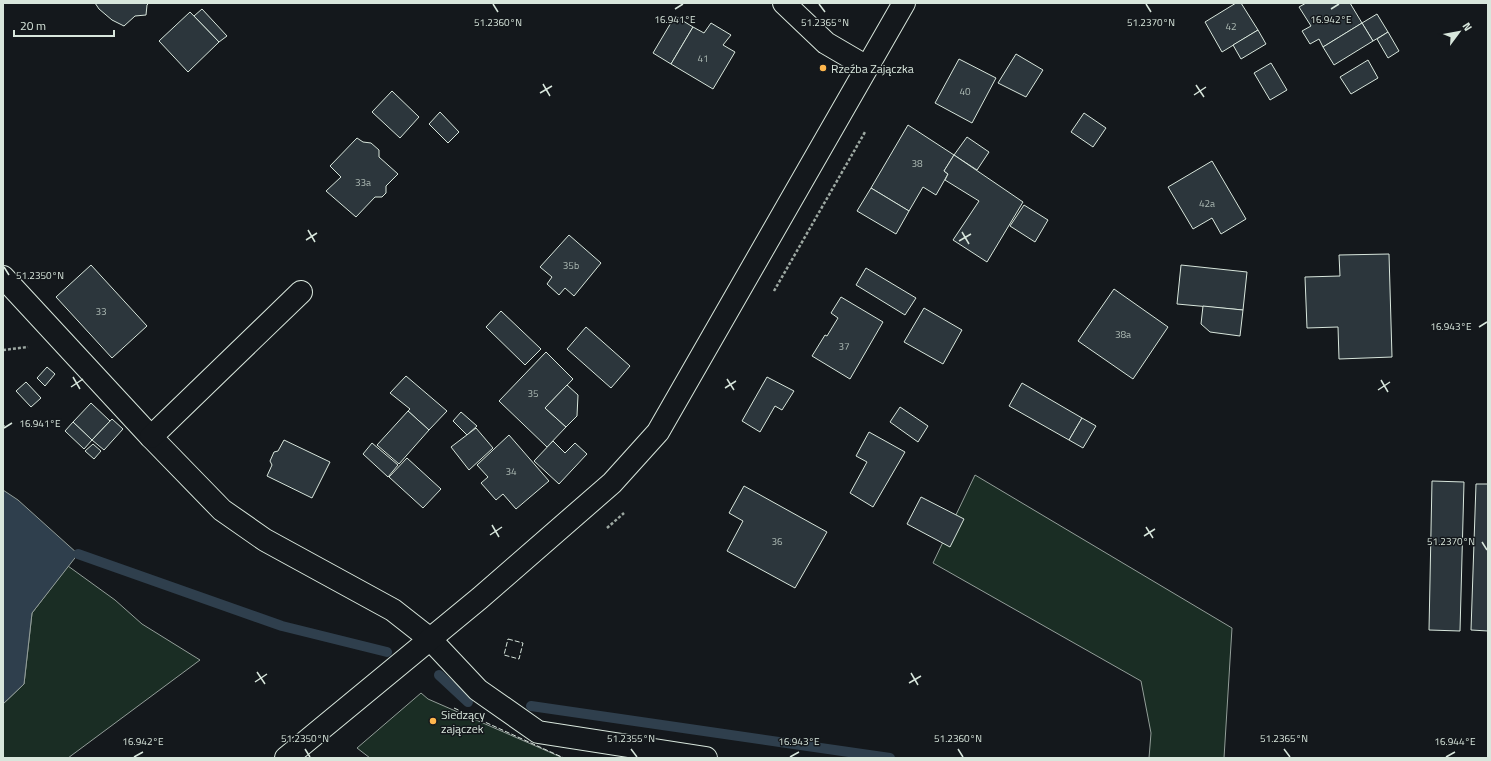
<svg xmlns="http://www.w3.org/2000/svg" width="1491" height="761" viewBox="0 0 1491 761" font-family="'Titillium Web',sans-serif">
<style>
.green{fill:#1a2d24;stroke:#939e99}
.water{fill:#2f3f4d;stroke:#939e99}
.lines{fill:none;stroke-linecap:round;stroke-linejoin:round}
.stream{stroke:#2f3f4d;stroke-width:10}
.building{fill:#2c363c;stroke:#d8e6dc}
.street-casing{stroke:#d8e6dc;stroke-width:24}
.secondary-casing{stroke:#d8e6dc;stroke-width:24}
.path{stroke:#9da8a2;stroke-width:2.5;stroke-dasharray:3 2;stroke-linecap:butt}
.street{stroke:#14181c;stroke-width:22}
.secondary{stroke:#14181c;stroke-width:22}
.fence{stroke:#d8e6dc;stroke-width:1;stroke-dasharray:5 2;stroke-linecap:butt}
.ticks{fill:none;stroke:#d8e6dc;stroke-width:1.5}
.poi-dot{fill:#ffb74d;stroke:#14181c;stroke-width:1.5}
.labels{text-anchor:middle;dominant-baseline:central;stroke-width:3;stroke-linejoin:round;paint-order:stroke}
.number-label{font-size:10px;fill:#adbab4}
.poi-label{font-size:12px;fill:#d8e6dc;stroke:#14181c;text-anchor:start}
.ticks-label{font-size:10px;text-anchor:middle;fill:#d8e6dc;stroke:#14181c;stroke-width:3;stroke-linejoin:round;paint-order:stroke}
</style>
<rect width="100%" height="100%" fill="#14181c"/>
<g class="green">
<polygon points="975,475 1232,628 1224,758 1149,758 1151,733 1141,681 933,563"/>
<polygon points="68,566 115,600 142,624 200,660 68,758 3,758 3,704 24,684 32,613"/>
<polygon points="421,693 428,699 563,758 370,758 357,748"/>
</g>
<polygon class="water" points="3,490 18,500 78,554 32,613 24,684 3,704"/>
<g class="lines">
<g class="stream">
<polyline points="78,554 282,626 387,652"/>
<polyline points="439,675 468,702"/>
<polyline points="531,706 890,758"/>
</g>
</g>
<g class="building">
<polygon points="95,3 149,3 147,5 146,15 135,16 124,26 112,20 99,9"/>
<polygon points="1236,3 1241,3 1258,30 1222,52 1205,22"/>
<polygon points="1306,3 1350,3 1362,23 1323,47 1319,39 1310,44 1302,31 1311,26 1299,7"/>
<polygon points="202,9 227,36 219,42 194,16"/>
<polygon points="190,12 219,42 188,72 159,41"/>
<polygon points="1377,14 1388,32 1373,41 1362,23"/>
<polygon points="675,16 693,27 671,64 653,53"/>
<polygon points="711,23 731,35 723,45 735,52 713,89 671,64 693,27 704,33"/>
<polygon points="1362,23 1373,41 1334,65 1323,47"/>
<polygon points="1258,30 1266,44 1241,59 1233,45"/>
<polygon points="1388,32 1399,51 1388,58 1377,39"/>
<polygon points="1016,54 1043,70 1026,97 998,83"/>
<polygon points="959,59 996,78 972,123 935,103"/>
<polygon points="1368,60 1378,78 1351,94 1340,77"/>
<polygon points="1271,63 1287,90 1270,100 1254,73"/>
<polygon points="392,91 419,117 400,138 372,112"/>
<polygon points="440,112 459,132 448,143 429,124"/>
<polygon points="1084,113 1106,128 1093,147 1071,132"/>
<polygon points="908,125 954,155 944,171 948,174 936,195 923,187 909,211 871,188"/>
<polygon points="967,137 989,152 977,170 954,155"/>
<polygon points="357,138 363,142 371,143 379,150 379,157 398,174 386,186 386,193 382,197 375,197 356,217 326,191 341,177 330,166"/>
<polygon points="954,155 1023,202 987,262 953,240 979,201 945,180 948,174 944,171"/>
<polygon points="1212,161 1246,219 1221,234 1212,218 1193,229 1168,187"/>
<polygon points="871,188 909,211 896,234 857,211"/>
<polygon points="1024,205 1048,220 1035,242 1010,226"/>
<polygon points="569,235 601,263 574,296 565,288 559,295 547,284 552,277 540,267"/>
<polygon points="1389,254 1392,357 1339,359 1338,327 1307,328 1305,277 1340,276 1339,255"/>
<polygon points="91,265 147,326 112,358 56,297"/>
<polygon points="1181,265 1247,272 1243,310 1177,304"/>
<polygon points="866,268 916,298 905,315 856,285"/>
<polygon points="1114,289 1168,327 1133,379 1078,341"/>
<polygon points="841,297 883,322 850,379 812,356 825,335 827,336 838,318 831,313"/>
<polygon points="1203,306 1243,310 1240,336 1210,332 1201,324"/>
<polygon points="924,308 962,330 943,364 904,342"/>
<polygon points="501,311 541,349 525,365 486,327"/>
<polygon points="586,327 630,366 611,388 567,349"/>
<polygon points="546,352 573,379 545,408 566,427 547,447 499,401"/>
<polygon points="47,367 55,374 45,386 37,378"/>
<polygon points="406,376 447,411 429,430 408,411 410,409 390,393"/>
<polygon points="767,377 794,391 782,410 775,406 760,432 742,421"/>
<polygon points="26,382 41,398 31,407 16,391"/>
<polygon points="1022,383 1082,418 1069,440 1009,406"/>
<polygon points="567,385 578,395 577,416 566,427 545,408"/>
<polygon points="91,403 110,421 92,440 73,422"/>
<polygon points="900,407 928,426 918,442 890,422"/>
<polygon points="408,411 429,430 399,464 377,445"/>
<polygon points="461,412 477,426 467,435 453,421"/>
<polygon points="1082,418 1096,426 1083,448 1069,440"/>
<polygon points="112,419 123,429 104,450 92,440"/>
<polygon points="73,422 92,440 84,449 65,431"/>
<polygon points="476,428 493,448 469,470 451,447"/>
<polygon points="869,432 905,452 873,507 850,493 867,462 856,456"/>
<polygon points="509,435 549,481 516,509 503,494 496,500 481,483 488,477 477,465"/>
<polygon points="284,440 330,462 312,498 267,476 272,465 270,461 274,452 278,451"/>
<polygon points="553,441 565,453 575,443 587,454 559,484 534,461"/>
<polygon points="372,443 398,465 388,477 363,454"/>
<polygon points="93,444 101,451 94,459 85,451"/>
<polygon points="407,458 441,489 423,508 389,477"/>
<polygon points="1432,481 1464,482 1460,631 1429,630"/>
<polygon points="1476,484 1488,484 1488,631 1471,630"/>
<polygon points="744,486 827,532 795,588 727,551 743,521 729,513"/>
<polygon points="921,497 964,519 950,547 907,524"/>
</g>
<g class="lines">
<g class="street-casing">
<g id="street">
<polyline points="784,3 826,43 867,67"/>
<polyline points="3,277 151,437 222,510 265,540 393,610 430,639 478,690 538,732 706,758"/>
<polyline points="151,437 301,292"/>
</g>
</g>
<g class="secondary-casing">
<polyline id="secondary" points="286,758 480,598 612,483 658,432 904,3"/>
</g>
<g class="path">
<polyline points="774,291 865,132"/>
<polyline points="3,350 28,347"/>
<polyline points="3,427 4,425"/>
<polyline points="607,528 624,513"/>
</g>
<use href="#street" class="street"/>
<use href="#secondary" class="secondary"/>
<g class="fence">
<polygon points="508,639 523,643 519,659 504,655"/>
<polyline points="454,708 564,758"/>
</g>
</g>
<path class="ticks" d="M 493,4 L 498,12M 819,4 L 825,12M 1146,4 L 1151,12M 675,9 L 683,4M 1331,9 L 1339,4M 543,84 L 550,96M 1196,85 L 1204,97M 540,93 L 552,86M 1194,95 L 1206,87M 308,230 L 315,242M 962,232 L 969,244M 306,240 L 317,233M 959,241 L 971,234M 4,267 L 9,275M 1479,327 L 1487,322M 73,377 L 80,389M 727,379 L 734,390M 1381,380 L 1388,392M 71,387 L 83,379M 725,388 L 736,381M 1378,390 L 1390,382M 4,428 L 12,423M 492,525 L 499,537M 1146,527 L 1153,538M 490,535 L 502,527M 1144,536 L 1155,529M 1482,542 L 1487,550M 257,672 L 265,684M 911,673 L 918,685M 255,682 L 267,674M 909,683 L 921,676M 305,749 L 310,757M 631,749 L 637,757M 958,749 L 963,757M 1284,749 L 1290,757M 134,757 L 143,752M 790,757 L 799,752M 1446,757 L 1455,752"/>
<g class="poi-dot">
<circle cx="823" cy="68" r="4"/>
<circle cx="433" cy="721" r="4"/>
</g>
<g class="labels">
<g class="number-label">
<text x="1231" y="26">42</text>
<text x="703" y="58">41</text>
<text x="965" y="91">40</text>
<text x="917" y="163">38</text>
<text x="363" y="182">33a</text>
<text x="1207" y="203">42a</text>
<text x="571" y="265">35b</text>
<text x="101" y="311">33</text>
<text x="1123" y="334">38a</text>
<text x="844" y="346">37</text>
<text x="533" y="393">35</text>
<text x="511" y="471">34</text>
<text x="777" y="541">36</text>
</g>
<g class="poi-label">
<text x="831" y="68">Rzeźba Zajączka</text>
<text x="441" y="714">Siedzący<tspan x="441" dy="14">zajączek</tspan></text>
</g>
</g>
<g class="ticks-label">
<text x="675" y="23">16.941°E</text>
<text x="1331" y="23">16.942°E</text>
<text x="498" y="26">51.2360°N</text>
<text x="825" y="26">51.2365°N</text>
<text x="1151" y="26">51.2370°N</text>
<text x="40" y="279">51.2350°N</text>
<text x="1451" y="330">16.943°E</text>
<text x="40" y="427">16.941°E</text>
<text x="1451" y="545">51.2370°N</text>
<text x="305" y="742">51.2350°N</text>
<text x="631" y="742">51.2355°N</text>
<text x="958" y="742">51.2360°N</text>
<text x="1284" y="742">51.2365°N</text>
<text x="143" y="745">16.942°E</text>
<text x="799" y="745">16.943°E</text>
<text x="1455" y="745">16.944°E</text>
</g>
<rect width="1491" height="761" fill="none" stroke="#d8e6dc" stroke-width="8"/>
<g transform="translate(1459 32) rotate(58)" stroke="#14181c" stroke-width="3" paint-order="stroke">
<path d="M0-3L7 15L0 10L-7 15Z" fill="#d8e6dc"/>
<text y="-6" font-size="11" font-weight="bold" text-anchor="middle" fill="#d8e6dc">N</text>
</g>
<path d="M14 30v6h100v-6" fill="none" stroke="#d8e6dc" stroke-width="2"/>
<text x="20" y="30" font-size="12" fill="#d8e6dc" stroke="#14181c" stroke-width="3" paint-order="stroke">20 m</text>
</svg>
